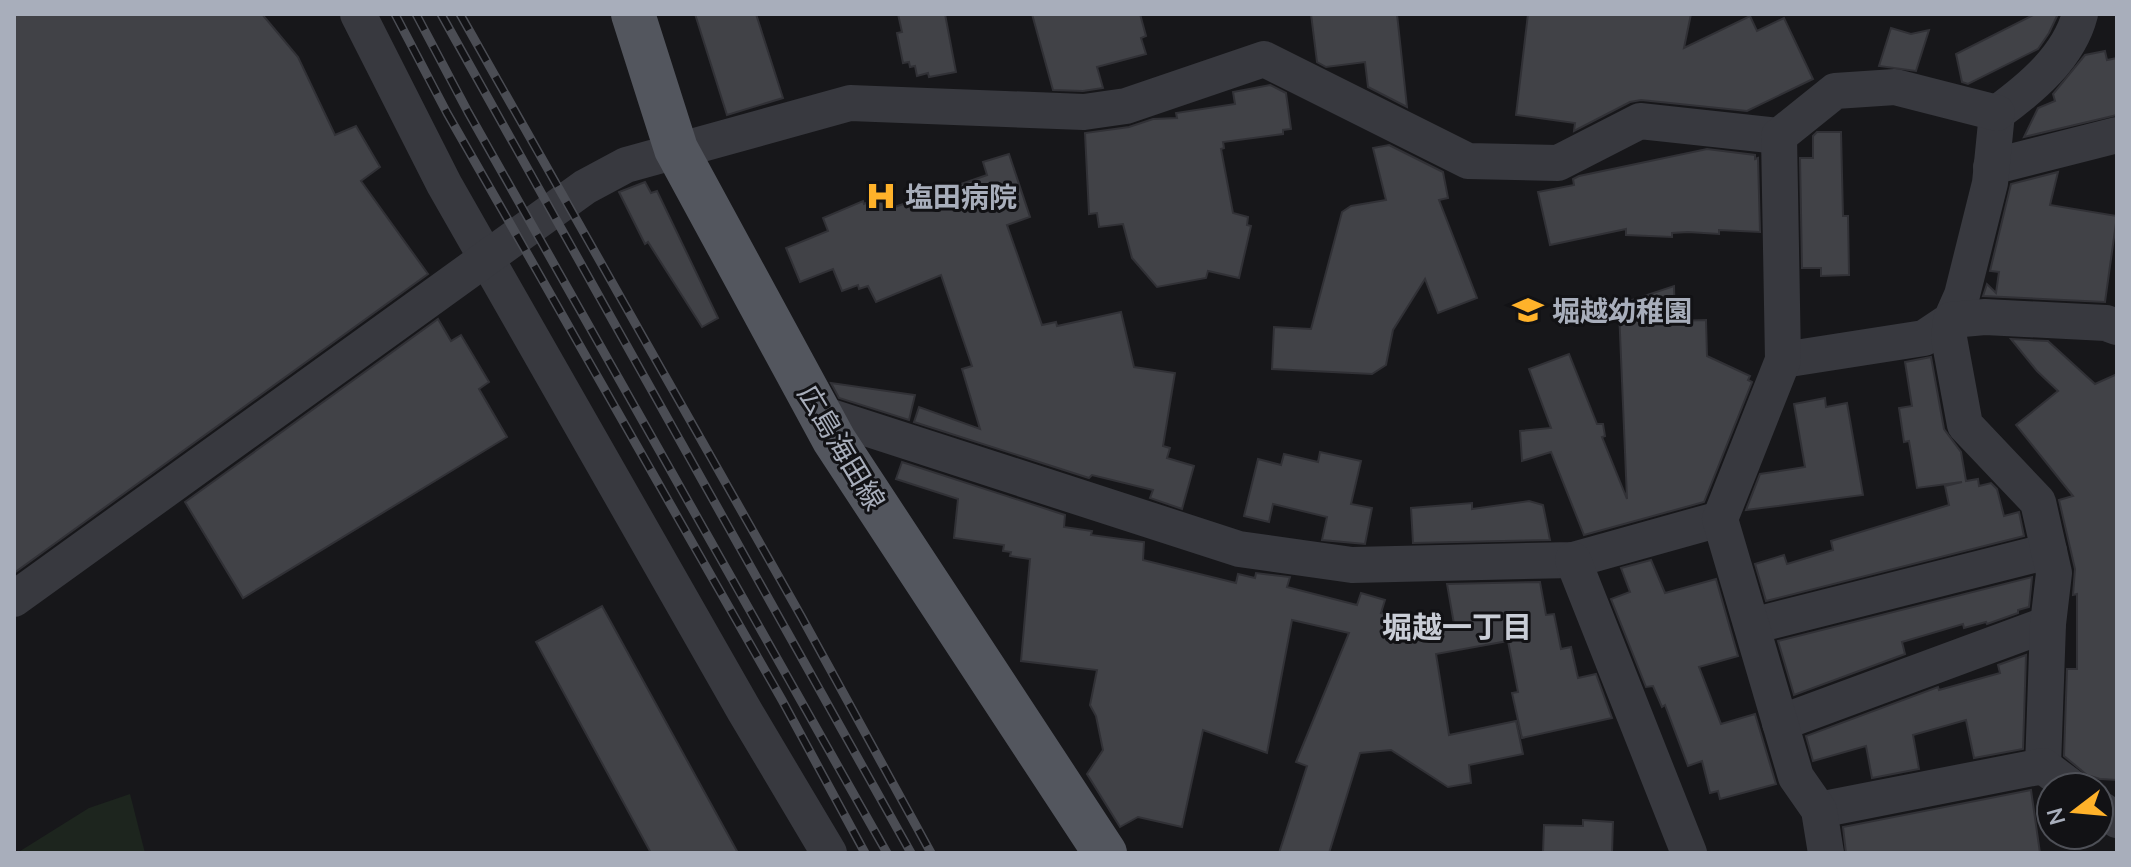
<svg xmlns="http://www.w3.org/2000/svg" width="2131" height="867" viewBox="0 0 2131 867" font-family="Mulish,'Noto Sans JP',sans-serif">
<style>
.green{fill:#1d251e}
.building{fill:#414247;stroke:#313136;stroke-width:2}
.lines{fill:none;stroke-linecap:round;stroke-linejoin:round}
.minor{stroke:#38393f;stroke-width:36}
.major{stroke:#53565e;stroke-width:44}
.rail-casing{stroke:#4b4d54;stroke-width:9}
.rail{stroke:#121215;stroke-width:6;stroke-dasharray:18;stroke-linecap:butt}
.labels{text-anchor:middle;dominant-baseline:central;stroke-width:6;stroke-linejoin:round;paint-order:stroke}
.poi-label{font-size:28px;font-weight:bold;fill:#a8aebb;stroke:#121215;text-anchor:start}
.street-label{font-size:28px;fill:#a8aebb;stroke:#121215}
.neighbourhood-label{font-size:30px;font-weight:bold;fill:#c9cdd6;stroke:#121215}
</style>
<rect width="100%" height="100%" fill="#17171a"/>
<polygon class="green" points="130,794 145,853 17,853 89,808"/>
<g class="building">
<polygon points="14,14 262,14 298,57 335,135 356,126 380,167 361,181 428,274 14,573"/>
<polygon points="695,14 756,14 783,98 727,115"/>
<polygon points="898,14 945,14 956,72 929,77 928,73 917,76 915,66 910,67 909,62 903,63 897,33 902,32"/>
<polygon points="1032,14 1140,14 1146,36 1141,38 1146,54 1097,67 1103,88 1083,91 1053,90"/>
<polygon points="1311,14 1397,14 1407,107 1368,87 1365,62 1326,67 1317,62"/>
<polygon points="1528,14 1691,14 1684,48 1750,16 1757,31 1784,18 1813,79 1747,111 1641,100 1630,102 1574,131 1575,123 1516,115"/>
<polygon points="2035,14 2058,14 2049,33 2038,49 1968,84 1962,82 1956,54"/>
<polygon points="1891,28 1911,34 1929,30 1916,71 1879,66"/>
<polygon points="2105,51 2107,60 2117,58 2117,115 2024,137 2038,108 2055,101 2053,94 2085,55"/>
<polygon points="1270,85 1286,93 1291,129 1283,130 1283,134 1223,142 1224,148 1221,149 1233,213 1248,217 1247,225 1251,226 1239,278 1208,271 1206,278 1157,287 1132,258 1123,224 1099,227 1097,213 1089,214 1085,133 1129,127 1153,119 1177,118 1176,113 1235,104 1233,92"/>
<polygon points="1817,132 1841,132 1843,216 1848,216 1849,275 1821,276 1821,268 1802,268 1800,158 1813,158 1813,136"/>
<polygon points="1389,145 1443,172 1448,198 1439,200 1477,298 1438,313 1425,279 1393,330 1386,365 1372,374 1272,369 1274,327 1311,329 1342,212 1351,206 1386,200 1373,148"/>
<polygon points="1707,149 1755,155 1755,159 1758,158 1760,232 1719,230 1719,234 1688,232 1672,233 1672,237 1626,235 1626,229 1550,245 1538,192 1574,185 1573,179 1579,176"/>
<polygon points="1009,154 1030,217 1007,225 1042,325 1056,322 1057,326 1121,312 1134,367 1175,373 1163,446 1170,448 1167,458 1194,466 1182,509 1150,498 1153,490 1092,475 1089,478 914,422 919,407 980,429 962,369 972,366 941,275 876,302 868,286 859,289 858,285 842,291 833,269 800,282 786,248 828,231 823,218 863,201 864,204 880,197 886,210 987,175 983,162"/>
<polygon points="2058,172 2050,205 2117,216 2105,302 1983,296 1987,284 1996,293 1999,272 1990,271 2011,184"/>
<polygon points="645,182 651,193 657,191 718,318 702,327 648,242 645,244 619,192"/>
<polygon points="1674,286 1675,321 1706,320 1707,356 1750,376 1748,380 1752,382 1704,502 1584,535 1551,452 1522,461 1520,431 1551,428 1529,369 1569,354 1597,424 1603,424 1605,436 1602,437 1627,499 1619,310 1623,309 1623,303"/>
<polygon points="438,319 451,341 461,335 489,382 479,389 507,437 243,598 185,502"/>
<polygon points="2011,339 2048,341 2095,384 2117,374 2117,780 2100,779 2087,775 2064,756 2067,669 2077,669 2077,594 2073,595 2075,569 2059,500 2073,496 2016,425 2058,391 2037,371"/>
<polygon points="1931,357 1944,429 1961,452 1966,481 1978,479 1979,486 1991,483 1997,489 2004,516 2019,512 2024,536 1766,601 1755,564 1784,555 1787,564 1833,550 1831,541 1949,505 1945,486 1962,482 1917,488 1909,441 1904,442 1899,408 1912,406 1905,362"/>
<polygon points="831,383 915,395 909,420 839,398"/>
<polygon points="1825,398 1826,407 1847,403 1863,495 1746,510 1760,474 1805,467 1794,404"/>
<polygon points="1320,452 1361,461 1351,504 1372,508 1365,544 1322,540 1327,517 1273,504 1269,522 1244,516 1258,459 1281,465 1284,454 1318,462"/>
<polygon points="902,462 1065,515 1064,527 1092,531 1091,535 1144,542 1143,560 1236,583 1238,574 1255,578 1256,573 1290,577 1287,587 1357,605 1361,593 1385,600 1381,613 1385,614 1383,618 1413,629 1454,624 1447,584 1540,582 1546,615 1554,614 1561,649 1571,647 1578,678 1596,674 1612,718 1522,738 1512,693 1518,692 1508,641 1436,654 1449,735 1516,721 1523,754 1469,765 1471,783 1448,787 1391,750 1360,753 1329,853 1279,853 1307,766 1296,762 1349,633 1292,620 1267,753 1203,730 1182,827 1138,817 1120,827 1087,774 1103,750 1096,716 1090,705 1097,670 1021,661 1030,559 1010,556 1011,552 1003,551 1004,545 954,538 958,499 896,479"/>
<polygon points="1529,501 1543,505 1550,540 1413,543 1411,508 1472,503 1472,509"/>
<polygon points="1651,560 1665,593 1716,579 1738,656 1699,667 1721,724 1755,714 1776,784 1720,799 1718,791 1710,793 1702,761 1688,766 1665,705 1662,707 1653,686 1646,687 1611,599 1630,592 1621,568"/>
<polygon points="2032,577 2029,607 2018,610 2018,613 1987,624 1986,622 1964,628 1963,624 1902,642 1905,654 1794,695 1778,641"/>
<polygon points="602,606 738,853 651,853 536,642"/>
<polygon points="2026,655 2023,749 1974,758 1966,720 1913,735 1919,769 1872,778 1866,746 1813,761 1806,736 1938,687 1939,690 2000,673 1998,665"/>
<polygon points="2031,790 2040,853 1846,853 1843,827"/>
<polygon points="1583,820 1613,822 1612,853 1543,853 1544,825 1583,826"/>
</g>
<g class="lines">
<g class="minor">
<polyline points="358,14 444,184 744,710 829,853"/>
<polyline points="1991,167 2117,135"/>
<path d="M 1783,360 L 1924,338 L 1951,320 L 1962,295 L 1990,183 L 1997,113 C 2031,88 2069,57 2080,14"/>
<polyline points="819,413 1239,549 1352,565 1573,560 1720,519"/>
<polyline points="1573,560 1689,853"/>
<polyline points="14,599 585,187 626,165 850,103 1084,112 1126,106 1264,59 1468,161 1558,163 1640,121 1779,136"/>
<polyline points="1752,626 2049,551"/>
<polyline points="1780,723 2048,624"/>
<polyline points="2043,766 2048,624 2054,573 2038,502 1965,425 1949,338 1951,320 1985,317 2106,323 2117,327"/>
<polyline points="2099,808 2117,820"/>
<polyline points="1819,810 2043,766 2071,787"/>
<polyline points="1826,853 1819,810 1796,777 1720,519 1783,360 1779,136 1835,91 1895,87 1997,113"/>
</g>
<polyline class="major" points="633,14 676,149 834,440 1105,853"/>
<g class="rail-casing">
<g id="rail">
<polyline points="395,14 447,113 782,700 865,853"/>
<polyline points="416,14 468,112 887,853"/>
<polyline points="441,14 911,853"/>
<polyline points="460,14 801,616 931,853"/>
</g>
</g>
<use href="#rail" class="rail"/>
</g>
<defs>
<g id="hospital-bare" transform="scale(2.4)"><path d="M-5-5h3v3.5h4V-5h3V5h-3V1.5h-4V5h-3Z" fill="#ffb22a" stroke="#121215" stroke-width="2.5" paint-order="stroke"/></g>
<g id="school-bare" transform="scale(2.4)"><path d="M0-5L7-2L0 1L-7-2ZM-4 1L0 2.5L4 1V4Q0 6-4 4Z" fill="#ffb22a" stroke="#121215" stroke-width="2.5" paint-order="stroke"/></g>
</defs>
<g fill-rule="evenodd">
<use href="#hospital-bare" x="881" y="196"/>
<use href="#school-bare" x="1528" y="310"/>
</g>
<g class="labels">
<g class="poi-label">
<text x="905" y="196">塩田病院</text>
<text x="1552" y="310">堀越幼稚園</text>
</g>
<g class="street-label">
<text transform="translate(842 447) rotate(59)">広島海田線</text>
</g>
<g class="neighbourhood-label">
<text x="1457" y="627">堀越一丁目</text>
</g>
</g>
<rect width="2131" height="867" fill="none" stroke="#a8aebb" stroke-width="32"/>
<g transform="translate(2075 811) rotate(254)"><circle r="38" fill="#121215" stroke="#4e5057" stroke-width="2"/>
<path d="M0-6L14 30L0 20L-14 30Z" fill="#ffb22a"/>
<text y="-12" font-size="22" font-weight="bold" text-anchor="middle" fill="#a8aebb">N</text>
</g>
</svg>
